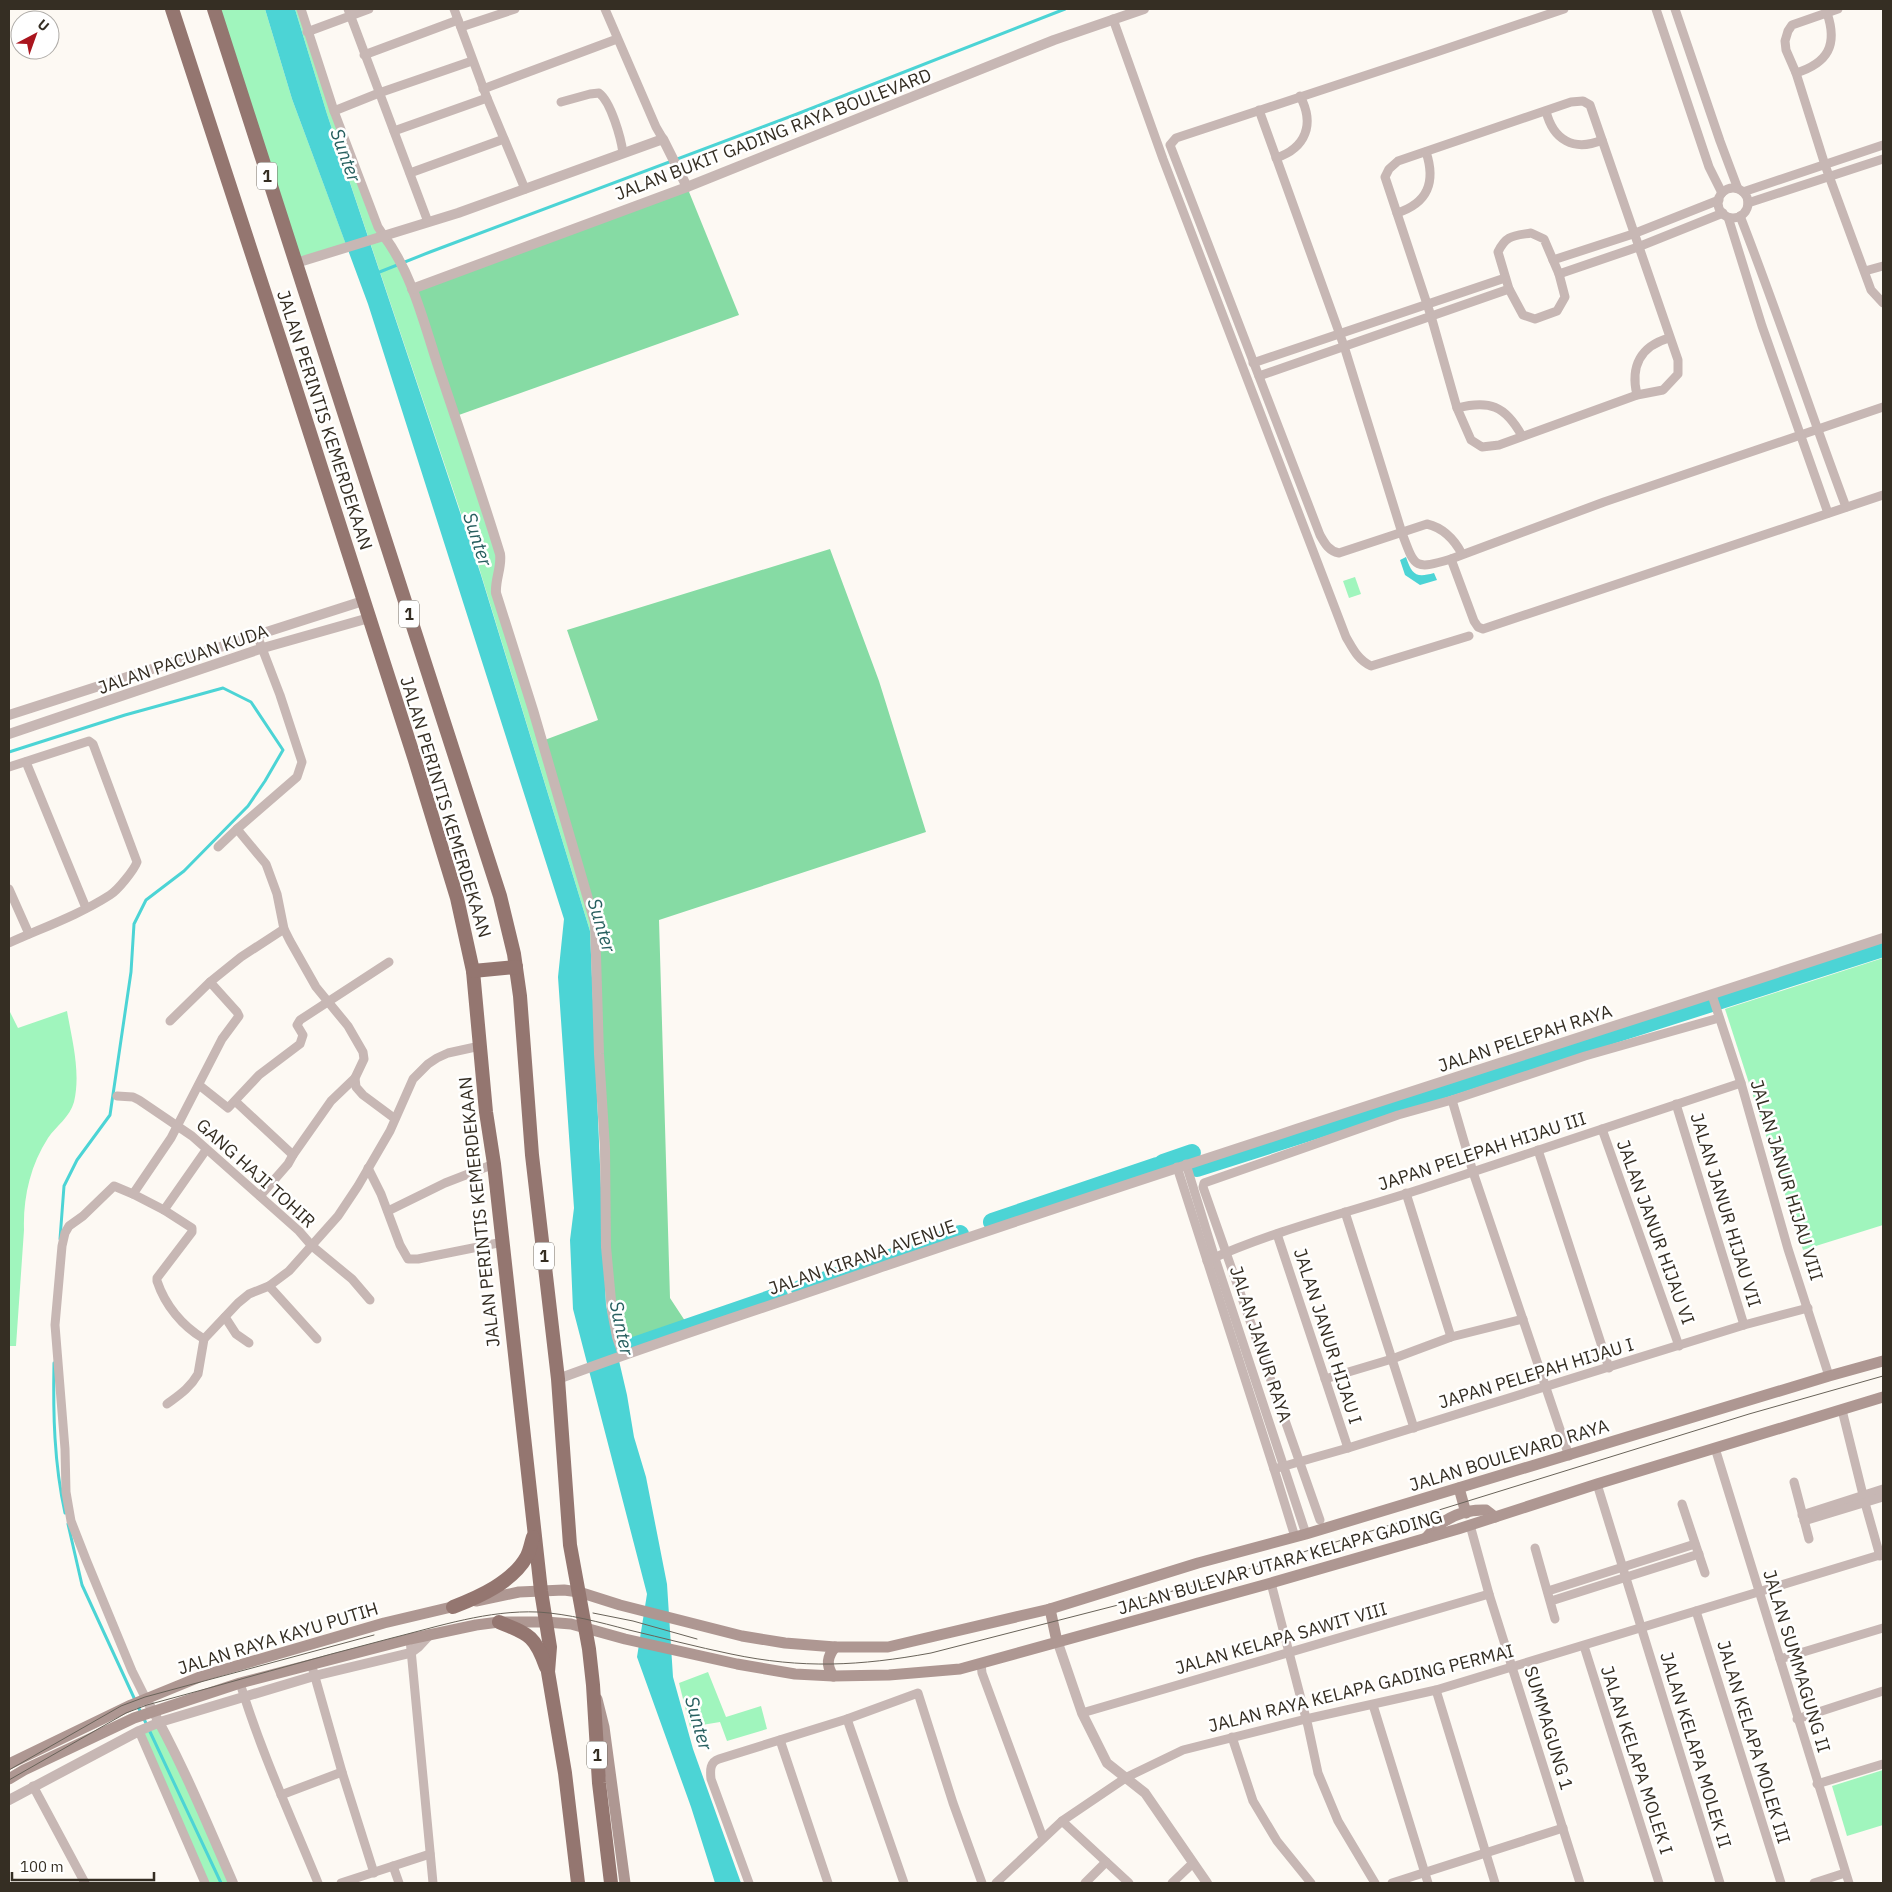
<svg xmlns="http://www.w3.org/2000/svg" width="1892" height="1892" viewBox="0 0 1892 1892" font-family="'IBM Plex Sans',sans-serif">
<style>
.green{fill:#a0f5bd}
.forest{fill:#86dba4}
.water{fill:#4cd4d5}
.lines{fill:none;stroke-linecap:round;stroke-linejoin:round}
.stream{stroke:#4cd4d5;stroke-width:3}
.river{stroke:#4cd4d5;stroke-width:18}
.minor{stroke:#c7b7b4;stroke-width:9}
.tertiary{stroke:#c7b7b4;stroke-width:10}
.secondary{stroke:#ae9792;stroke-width:11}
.trunk{stroke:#947670;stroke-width:14}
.tram{stroke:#696359;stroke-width:1}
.labels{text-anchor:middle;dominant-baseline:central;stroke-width:5;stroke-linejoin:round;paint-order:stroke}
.shield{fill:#fff;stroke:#726d65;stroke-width:1}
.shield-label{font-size:16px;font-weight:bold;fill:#352e23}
.street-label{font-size:18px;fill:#352e23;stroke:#fff}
.water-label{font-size:19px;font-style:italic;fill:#275f5f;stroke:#fff}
</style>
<rect width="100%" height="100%" fill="#fdf9f3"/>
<g class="green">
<polygon points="216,9 265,9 292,99 347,247 296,263"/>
<polygon points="295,9 300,9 378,227 400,264 500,554 496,584 595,923 603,1208 590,931 477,561 327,114"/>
<polygon points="1355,577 1361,594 1349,598 1343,581"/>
<polygon points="1883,958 1883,1225 1803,1250 1725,1009"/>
<path d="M 9,1010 L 18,1028 L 67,1011 C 72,1040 81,1072 74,1102 C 70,1117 56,1126 48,1138 C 30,1166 23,1198 24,1230 L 16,1346 L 9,1346 Z"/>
<polygon points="708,1672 726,1717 761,1706 767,1729 727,1741 720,1722 690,1727 679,1683"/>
<polygon points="160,1722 233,1883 205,1883 139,1731"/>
<polygon points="1883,1770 1883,1825 1847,1836 1832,1786"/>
</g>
<g class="forest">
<polygon points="687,187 739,315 456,416 412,289"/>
<polygon points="830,549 879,681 926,832 659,920 670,1298 689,1327 622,1350 612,1311 595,923 542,741 598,720 567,630"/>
</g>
<g class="water">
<polygon points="265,9 295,9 327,114 481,575 590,931 606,1305 627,1395 634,1437 646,1477 667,1584 673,1677 693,1749 741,1883 715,1883 691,1807 637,1657 647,1594 573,1309 570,1240 574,1208 558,977 564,919 368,304 292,99"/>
<path d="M 1406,557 C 1412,575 1416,578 1434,573 L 1437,580 L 1420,585 L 1405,575 L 1400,560 Z"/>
</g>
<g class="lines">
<g class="stream">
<polyline points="377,273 430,252 797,114 1065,9"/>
<polyline points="9,752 125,715 223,688 251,702 283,750 265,781 248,806 184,871 146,900 134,924 131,972 110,1115 77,1160 64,1186 60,1239"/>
<path d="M 54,1363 C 53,1413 54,1463 65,1513"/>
<polyline points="68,1524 82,1585 141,1713"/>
<polyline points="144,1719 221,1883"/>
</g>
<g class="river">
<polyline points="1163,1163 1192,1153"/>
<polyline points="1197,1168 1883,948"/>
<polyline points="992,1222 1157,1166"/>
<polyline points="800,1289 960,1234"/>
<polyline points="628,1348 779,1296"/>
</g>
<g class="minor">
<polyline points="301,9 334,111 378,227 384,236"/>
<polyline points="348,9 428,222"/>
<polyline points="454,9 487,98 525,189"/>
<polyline points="605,9 656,127 663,139"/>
<polyline points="1656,9 1709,167 1722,193"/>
<polyline points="1675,9 1720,141 1738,189"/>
<polyline points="1838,9 1792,25 1788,31 1785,41 1786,50 1796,73 1825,165 1871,290 1883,303"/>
<path d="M 1113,19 L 1163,159 L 1346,637 C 1353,649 1358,660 1371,666 L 1469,636"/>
<polyline points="461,27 515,9"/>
<polyline points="307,32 369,9"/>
<polyline points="364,55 458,20"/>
<path d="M 1796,73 C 1828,63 1838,45 1827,13"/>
<polyline points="483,89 617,39"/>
<polygon points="1583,101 1590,105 1678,360 1678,374 1663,390 1637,395 1499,445 1482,447 1471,440 1457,408 1431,316 1385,177 1389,169 1398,161 1571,102"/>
<path d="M 561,102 L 590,94 L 599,93 C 611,102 621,138 623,153"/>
<path d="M 1259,110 L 1344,346 L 1402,533 C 1415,568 1414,570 1451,559 L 1604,502 L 1883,407"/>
<polyline points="334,111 379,93 472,61"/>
<path d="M 1546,111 C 1553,140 1574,152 1602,140"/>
<polyline points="394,131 487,98"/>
<path d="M 1276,158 C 1306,148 1315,124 1300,96"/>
<polyline points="410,173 504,139"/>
<circle cx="1733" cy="203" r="15"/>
<polyline points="1743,192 1883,145"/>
<polyline points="1748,203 1883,159"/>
<path d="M 1397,213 C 1428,203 1436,182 1426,152"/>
<path d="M 1740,216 C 1778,313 1810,411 1846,507"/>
<polyline points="1728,217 1762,326 1828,513"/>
<path d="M 1531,233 L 1544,239 L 1559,274 L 1565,297 L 1557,311 L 1535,319 L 1523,315 L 1509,289 L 1498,252 C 1506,235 1513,236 1531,233 Z"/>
<polyline points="1553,260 1633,234 1719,200"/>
<polyline points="1865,271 1883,266"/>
<polyline points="1559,274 1638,247 1723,213"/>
<polyline points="1253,363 1505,278"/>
<polyline points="1259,376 1509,289"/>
<path d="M 1637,395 C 1630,366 1641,346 1669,338"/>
<path d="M 1457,408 C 1489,400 1505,405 1522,436"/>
<path d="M 1462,554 C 1454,539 1444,528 1427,524 L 1339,553 C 1329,551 1325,544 1320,535 L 1170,145 L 1176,138 C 1306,95 1435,53 1564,9"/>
<polyline points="1451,559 1474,621 1478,627 1483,629 1883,495"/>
<polyline points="257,635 280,695 302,762 297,777 237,829 266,864 277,894 284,929 290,941 316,987 348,1026 363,1052 364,1059 355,1078 356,1087 363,1095 394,1118"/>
<polyline points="26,762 86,908"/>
<path d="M 9,767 L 89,741 L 93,744 L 137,862 C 134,870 118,890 110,895 C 79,915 42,928 9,943"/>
<polyline points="218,847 237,829"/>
<polyline points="9,889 29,934"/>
<polyline points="1712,995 1741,1083 1788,1249 1829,1376"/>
<polyline points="170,1021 210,982 241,957 284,929"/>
<polyline points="199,1085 228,1108 259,1075 300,1044 303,1035 297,1025 300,1020 389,962"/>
<polyline points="117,1096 133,1097 139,1100 192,1136 299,1231 312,1246 352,1279 370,1300"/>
<polyline points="1452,1100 1473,1172 1569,1456"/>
<polyline points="235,1101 293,1155 331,1101 355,1078"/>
<polyline points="1676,1104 1744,1325"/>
<polyline points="1602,1129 1679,1346"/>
<polyline points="1538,1150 1609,1368"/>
<polyline points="1186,1164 1213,1252 1306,1534"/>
<polyline points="1177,1167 1274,1469 1295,1537"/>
<polyline points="368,1168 381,1194 400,1245 408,1259 418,1259 503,1242"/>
<polyline points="1406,1193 1451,1337"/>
<polyline points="133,1194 114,1186 83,1216 69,1226 65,1233 62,1246 55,1325 65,1449 66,1492 71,1521 87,1562 132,1671 146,1699"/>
<polyline points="260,1196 288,1164 293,1155"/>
<polyline points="164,1210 206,1150"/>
<polyline points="388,1211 445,1183 494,1164"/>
<polyline points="1345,1212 1414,1428"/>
<polyline points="1277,1234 1348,1448"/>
<path d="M 1207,1261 C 1275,1230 1350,1212 1421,1189 C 1528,1154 1634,1118 1741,1083"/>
<polyline points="269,1286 317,1339"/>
<polyline points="225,1317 236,1334 249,1343"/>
<path d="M 204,1339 C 182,1326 165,1305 157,1281 L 157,1278 L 192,1232 L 192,1228 L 164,1210 L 133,1194 L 171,1138 L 222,1039 L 239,1016 L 237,1012 L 210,982"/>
<polyline points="1325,1379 1392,1359 1451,1337 1523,1319"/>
<path d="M 167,1404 C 179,1395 190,1388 198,1374 L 204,1339 L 238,1303 L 249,1294 L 269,1286 L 289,1271 L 338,1216 L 358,1186 L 390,1131 L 413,1079 L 428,1064 L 437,1058 L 448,1053 L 480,1046"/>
<polyline points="1842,1410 1865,1503 1880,1556"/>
<polyline points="1715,1448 1849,1883"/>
<polyline points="1274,1469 1348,1448 1744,1325 1808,1308"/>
<polyline points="1794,1482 1809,1539"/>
<polyline points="1597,1484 1720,1883"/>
<polyline points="1682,1504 1705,1573"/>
<polyline points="1802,1515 1883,1489"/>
<polyline points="1320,1520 1203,1187 1204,1183 1398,1115 1452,1100 1585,1056 1719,1018"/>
<polyline points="1804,1521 1883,1497"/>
<polyline points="1470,1525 1489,1594 1580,1883"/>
<polyline points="1535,1548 1555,1619"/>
<polyline points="1271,1583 1308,1726 1318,1773 1338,1821 1375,1883"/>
<polyline points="1548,1591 1695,1544"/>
<polyline points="1551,1601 1699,1554"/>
<polyline points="1696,1611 1781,1883"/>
<polyline points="410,1639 433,1883"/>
<polyline points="1584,1646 1659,1883"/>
<polyline points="1780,1659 1883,1628"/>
<polyline points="981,1664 982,1673 1043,1838"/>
<polyline points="313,1670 342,1772 374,1873"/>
<path d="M 240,1683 C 261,1752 291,1817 318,1883"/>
<polyline points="1436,1690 1495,1883"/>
<polyline points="1373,1705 1428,1883"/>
<polyline points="1082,1713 1489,1594"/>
<polyline points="847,1719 904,1883"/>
<polyline points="1797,1719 1883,1691"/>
<polyline points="139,1731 205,1883"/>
<polyline points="1232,1737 1253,1801 1277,1841 1311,1883"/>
<polyline points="780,1740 828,1883"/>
<polyline points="1817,1784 1883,1764"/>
<polyline points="33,1786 85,1883"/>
<polyline points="281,1795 342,1772"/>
<polyline points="1062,1821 1129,1883"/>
<polyline points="393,1866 399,1883"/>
<polyline points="341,1883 430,1854"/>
<path d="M 749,1883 L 711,1779 C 710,1770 710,1762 719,1759 L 847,1719 L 918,1693 L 953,1803 L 982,1883"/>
<polyline points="996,1883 1062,1821 1127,1777 1183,1750 1306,1719 1436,1690 1883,1554"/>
<polyline points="1085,1883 1106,1862"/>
<polyline points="1172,1883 1193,1863"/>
<polyline points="1392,1883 1563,1828"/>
<polyline points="1814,1883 1845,1873"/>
</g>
<g class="tertiary">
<path d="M 384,236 C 413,275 424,324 439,369 C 460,431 481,492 500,554 C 502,567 495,579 496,593 L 533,710 L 595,923 L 599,1054 L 605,1148 L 606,1247 L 612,1311 L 617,1337 L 623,1354"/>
<polyline points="296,263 458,213 663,139 687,187"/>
<polyline points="412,289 687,187 1054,40 1144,9"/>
<polyline points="9,715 363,601"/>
<polyline points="9,734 263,648 369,618"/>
<path d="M 558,1379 C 663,1340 770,1306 876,1269 C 1210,1154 1548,1049 1883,938"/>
<polyline points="1058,1643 1082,1713 1107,1763 1145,1793 1207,1883"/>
<path d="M 146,1699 C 180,1757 206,1821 233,1883"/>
<polyline points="9,1800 139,1731 160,1722 314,1676 410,1653 418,1647 430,1634"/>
</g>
<g class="secondary">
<polyline points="1459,1488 1466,1513"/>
<path d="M 1426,1538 C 1441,1520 1461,1509 1486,1510 L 1495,1517"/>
<polyline points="476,1601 519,1592 564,1590 579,1592 620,1605 742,1636 785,1643 835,1647 888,1647 1050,1609 1198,1563 1306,1534 1829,1376 1883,1361"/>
<polyline points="1050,1609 1056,1637"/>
<path d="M 833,1676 C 826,1665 827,1657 835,1647"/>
<polyline points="597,1699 604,1727 625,1883"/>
<polyline points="9,1764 131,1705 202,1676 384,1623 460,1605"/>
<polyline points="9,1779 24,1770 134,1718 240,1683 410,1639 476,1625 499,1622 546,1622 571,1624 625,1639 737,1664 795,1674 833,1676 889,1675 960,1669 1271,1583 1458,1529 1597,1484 1883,1397"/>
</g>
<g class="trunk">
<polyline points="172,9 282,346 414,757 457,898 473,971 486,1112 494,1164 541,1591 550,1647 548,1672 565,1773 578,1883"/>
<polyline points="214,9 500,896 514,954 520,996 532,1155 558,1379 570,1545 589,1649 593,1685 599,1783 611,1883"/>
<polyline points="473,971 516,967"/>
<path d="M 453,1607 C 479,1597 513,1582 527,1556 C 530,1550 531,1543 533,1537"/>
<path d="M 499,1622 C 528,1634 535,1635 546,1667"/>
</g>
<g class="tram">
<polyline points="593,1613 633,1621 697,1639"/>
<polyline points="9,1770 121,1706 145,1697 374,1635"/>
<path d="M 9,1780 L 126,1713 L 147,1705 C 229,1683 310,1659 392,1638 C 440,1626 488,1610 538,1612 C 569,1614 599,1622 629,1630 C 663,1638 697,1647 731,1654 C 802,1669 860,1666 931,1653 L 1200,1584 L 1749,1414 L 1883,1376"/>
</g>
</g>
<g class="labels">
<g class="shield">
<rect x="257" y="162.5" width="20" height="27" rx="4"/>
<rect x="399" y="600.5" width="20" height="27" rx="4"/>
<rect x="534" y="1242.5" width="20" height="27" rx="4"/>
<rect x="587" y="1741.5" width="20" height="27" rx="4"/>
</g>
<g class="shield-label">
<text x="267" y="176">1</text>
<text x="409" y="614">1</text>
<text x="544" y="1256">1</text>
<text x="597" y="1755">1</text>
</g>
<g class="street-label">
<text transform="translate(773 134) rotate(-21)">JALAN BUKIT GADING RAYA BOULEVARD</text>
<text transform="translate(325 420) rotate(72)">JALAN PERINTIS KEMERDEKAAN</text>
<text transform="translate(183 659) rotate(-19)">JALAN PACUAN KUDA</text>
<text transform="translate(446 807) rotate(73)">JALAN PERINTIS KEMERDEKAAN</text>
<text transform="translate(1525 1038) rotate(-18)">JALAN PELEPAH RAYA</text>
<text transform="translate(1482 1151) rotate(-18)">JAPAN PELEPAH HIJAU III</text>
<text transform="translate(256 1173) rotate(42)">GANG HAJI TOHIR</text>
<text transform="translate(1787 1180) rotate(73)">JALAN JANUR HIJAU VIII</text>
<text transform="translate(1726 1210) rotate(73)">JALAN JANUR HIJAU VII</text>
<text transform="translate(479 1212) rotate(-96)">JALAN PERINTIS KEMERDEKAAN</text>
<text transform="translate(1656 1232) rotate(70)">JALAN JANUR HIJAU VI</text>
<text transform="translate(862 1257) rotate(-19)">JALAN KIRANA AVENUE</text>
<text transform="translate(1328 1336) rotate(72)">JALAN JANUR HIJAU I</text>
<text transform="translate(1261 1344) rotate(72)">JALAN JANUR RAYA</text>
<text transform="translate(1536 1373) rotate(-17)">JAPAN PELEPAH HIJAU I</text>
<text transform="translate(1509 1455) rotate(-17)">JALAN BOULEVARD RAYA</text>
<text transform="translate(1280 1562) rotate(-16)">JALAN BULEVAR UTARA KELAPA GADING</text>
<text transform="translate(278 1638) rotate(-17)">JALAN RAYA KAYU PUTIH</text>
<text transform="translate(1281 1638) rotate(-16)">JALAN KELAPA SAWIT VIII</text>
<text transform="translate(1797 1661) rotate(73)">JALAN SUMMAGUNG II</text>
<text transform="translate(1361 1688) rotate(-14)">JALAN RAYA KELAPA GADING PERMAI</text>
<text transform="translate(1549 1728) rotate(73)">SUMMAGUNG 1</text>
<text transform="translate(1754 1742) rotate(73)">JALAN KELAPA MOLEK III</text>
<text transform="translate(1696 1750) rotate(73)">JALAN KELAPA MOLEK II</text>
<text transform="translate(1637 1760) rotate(72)">JALAN KELAPA MOLEK I</text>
</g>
<g class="water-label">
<text transform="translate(346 155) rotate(70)">Sunter</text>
<text transform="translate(478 539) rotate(72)">Sunter</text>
<text transform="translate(602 925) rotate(73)">Sunter</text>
<text transform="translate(622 1328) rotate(78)">Sunter</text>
<text transform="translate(699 1723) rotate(74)">Sunter</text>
</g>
</g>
<rect width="1892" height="1892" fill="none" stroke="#352e23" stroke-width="20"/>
<g transform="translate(35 35) rotate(41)"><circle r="24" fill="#ffffff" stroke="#aeaba7"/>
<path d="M0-4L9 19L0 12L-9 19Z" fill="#aa151e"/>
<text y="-8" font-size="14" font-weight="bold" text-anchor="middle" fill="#352e23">U</text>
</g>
<path d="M12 1872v8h142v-8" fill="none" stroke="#352e23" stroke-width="2.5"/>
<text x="20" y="1872" font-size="15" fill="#352e23" stroke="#ffffff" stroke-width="4" paint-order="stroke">100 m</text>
</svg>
